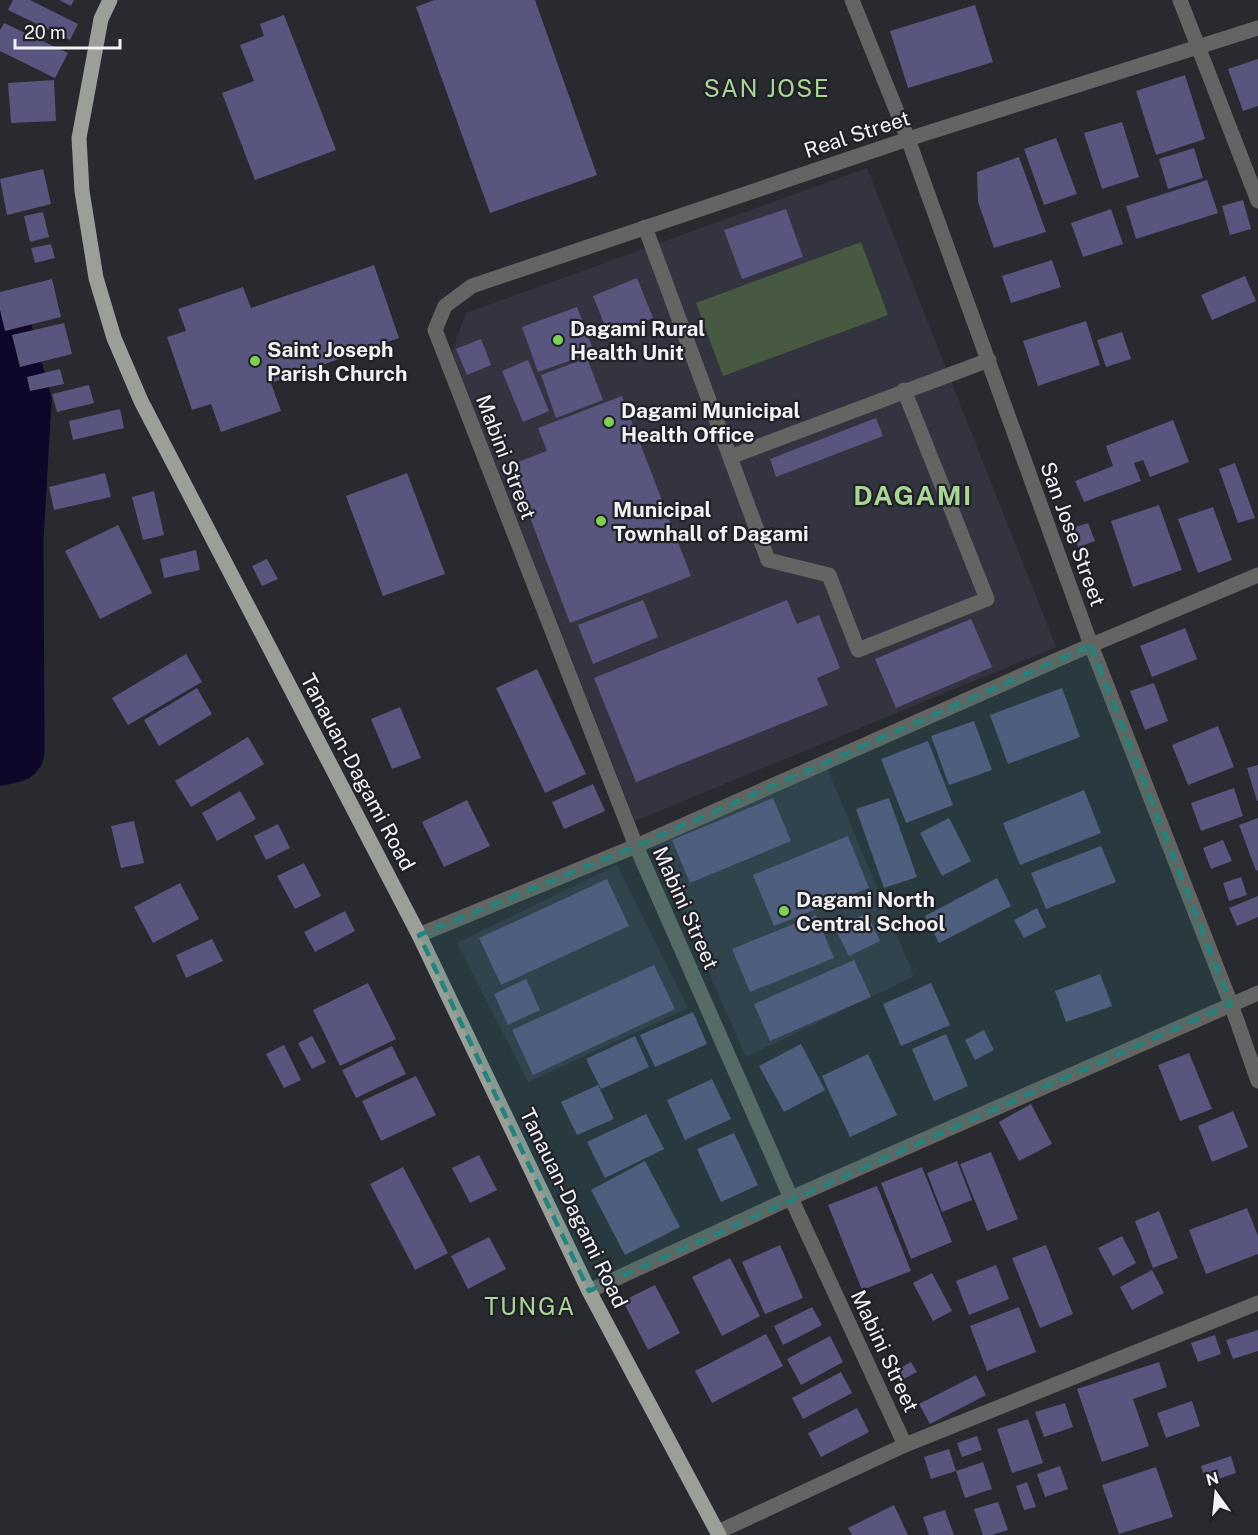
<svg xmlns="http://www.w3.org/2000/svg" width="1258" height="1535" viewBox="0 0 1258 1535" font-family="'Public Sans',sans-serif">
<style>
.built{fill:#343440}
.green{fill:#485942}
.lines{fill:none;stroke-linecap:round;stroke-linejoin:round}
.river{stroke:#0f072a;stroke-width:63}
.building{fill:#58557f}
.minor{stroke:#626561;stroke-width:15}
.major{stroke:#9a9f98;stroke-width:15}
.marked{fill:#26827c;fill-opacity:0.2;stroke:#26827c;stroke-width:4.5;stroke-dasharray:12 8;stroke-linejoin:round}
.poi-dot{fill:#7cd155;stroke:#202026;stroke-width:2}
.labels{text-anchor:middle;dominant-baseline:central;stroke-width:4.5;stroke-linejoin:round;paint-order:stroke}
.street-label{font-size:21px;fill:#f2f2f7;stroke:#202026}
.poi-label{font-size:21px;font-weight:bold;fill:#f2f2f7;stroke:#202026;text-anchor:start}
.quarter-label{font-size:24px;letter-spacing:1.5px;fill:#a8d696;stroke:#202026}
.district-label{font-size:27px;font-weight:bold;letter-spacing:1.5px;fill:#a8d696;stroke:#202026}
</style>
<rect width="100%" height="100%" fill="#292930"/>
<g class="built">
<polygon points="867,168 1056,647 635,821 452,352 466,313"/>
<polygon points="827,768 914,976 746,1057 653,845"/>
<polygon points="617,865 688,1008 528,1082 457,943"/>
</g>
<polygon class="green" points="861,242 888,315 723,376 696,303"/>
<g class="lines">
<polyline class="river" points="0,330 20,401 12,539 13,751 0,754"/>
</g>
<g class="building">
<polygon points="13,0 30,0 78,24 70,40 8,10"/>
<polygon points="59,0 74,0 71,6"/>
<polygon points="434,0 535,0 597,175 490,213 416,7"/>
<polygon points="975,5 993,62 908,88 890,31"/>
<polygon points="284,15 336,150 255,180 222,93 254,81 240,45 264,36 260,24"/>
<polygon points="4,23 68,53 55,78 0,51 0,30"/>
<polygon points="1258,59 1258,106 1243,111 1228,69"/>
<polygon points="1185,75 1205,139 1156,155 1136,91"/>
<polygon points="54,80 56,121 11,123 8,83"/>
<polygon points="1122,122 1139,177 1102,189 1084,133"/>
<polygon points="1056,138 1077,194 1044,205 1024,149"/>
<polygon points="1194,148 1203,178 1168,189 1159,159"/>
<polygon points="1019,157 1046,232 994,248 978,202 977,172"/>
<polygon points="43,169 51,204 7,215 0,179"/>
<polygon points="1207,180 1218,213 1136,239 1126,206"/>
<polygon points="1243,200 1251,229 1230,235 1222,206"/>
<polygon points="786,209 803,257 742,279 724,230"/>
<polygon points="1111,209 1123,244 1083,257 1071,223"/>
<polygon points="43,212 49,237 30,242 24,216"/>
<polygon points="51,244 55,258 35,263 31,248"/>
<polygon points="1052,260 1061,287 1011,303 1002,276"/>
<polygon points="374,265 399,338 271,383 281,411 221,432 211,404 192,410 167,337 186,331 178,309 243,287 251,308"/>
<polygon points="1245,276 1256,301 1212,320 1201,295"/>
<polygon points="637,278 653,318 609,336 593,296"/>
<polygon points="52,279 61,317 5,331 0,310 0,292"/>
<polygon points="577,307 594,352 538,372 522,327"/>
<polygon points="1086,321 1100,365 1038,386 1023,341"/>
<polygon points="64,323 72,354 20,367 12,335"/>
<polygon points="1122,332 1131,359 1106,367 1097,340"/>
<polygon points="481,339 491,365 467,375 456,349"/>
<polygon points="587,358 603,400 556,418 541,375"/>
<polygon points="528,360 549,411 523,422 502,371"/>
<polygon points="60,369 64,384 30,391 27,377"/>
<polygon points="89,385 94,403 57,412 52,394"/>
<polygon points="622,396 691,576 570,623 510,465 547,451 538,428"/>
<polygon points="120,409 124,428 73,440 69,421"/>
<polygon points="876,418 883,436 776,477 770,459"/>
<polygon points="1173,420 1189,462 1150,477 1143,460 1134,463 1141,481 1084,502 1075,481 1113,466 1106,446"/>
<polygon points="1235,463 1255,518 1238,523 1219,469"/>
<polygon points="105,473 111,497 54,510 49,487"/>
<polygon points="407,473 445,574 383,596 346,496"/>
<polygon points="154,491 164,535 143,540 132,497"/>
<polygon points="1159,505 1182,570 1133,587 1111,521"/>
<polygon points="1213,507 1232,560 1198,573 1178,519"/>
<polygon points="1088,523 1095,541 1078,547 1072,528"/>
<polygon points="118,525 152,593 100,619 65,551"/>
<polygon points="196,550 200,570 164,578 160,559"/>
<polygon points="267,559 278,579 262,586 252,566"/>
<polygon points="643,600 658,637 593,664 578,625"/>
<polygon points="787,600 797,624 819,615 840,668 817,678 828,705 636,782 594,678"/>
<polygon points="971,619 992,667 896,708 875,659"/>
<polygon points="1185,628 1197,659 1152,677 1140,646"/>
<polygon points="186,654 202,682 128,725 112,698"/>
<polygon points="537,669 586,774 545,793 496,688"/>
<polygon points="1154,683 1168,721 1145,730 1130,691"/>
<polygon points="197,688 212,714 159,746 144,720"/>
<polygon points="1062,688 1080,737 1008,764 990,715"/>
<polygon points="400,707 421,758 392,769 371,719"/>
<polygon points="974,721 992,770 949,785 931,736"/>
<polygon points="1218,726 1234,767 1188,785 1172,745"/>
<polygon points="248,737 264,764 191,807 175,781"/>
<polygon points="928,741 953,805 906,823 881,759"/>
<polygon points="1258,765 1258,801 1257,801 1247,768"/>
<polygon points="593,784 605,811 564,829 552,802"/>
<polygon points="1234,788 1243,816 1201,831 1191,803"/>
<polygon points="1084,790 1101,833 1020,865 1003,823"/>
<polygon points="240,791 256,819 217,841 202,813"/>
<polygon points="773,798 791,841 690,883 672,840"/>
<polygon points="889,798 917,877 884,888 856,809"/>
<polygon points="467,800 490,846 444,867 422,822"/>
<polygon points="949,818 971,861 942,876 920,833"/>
<polygon points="1258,818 1258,870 1256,871 1239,825"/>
<polygon points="134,821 144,863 121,868 111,826"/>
<polygon points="278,824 290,848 266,860 254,836"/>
<polygon points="848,836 869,888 774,926 753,875"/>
<polygon points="1223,840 1232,861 1211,869 1203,848"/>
<polygon points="1101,846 1116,882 1046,909 1031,873"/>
<polygon points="304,863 321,896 295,909 277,876"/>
<polygon points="1241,877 1247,895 1229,901 1223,883"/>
<polygon points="997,878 1011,906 939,943 925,916"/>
<polygon points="607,879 629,926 501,985 479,938"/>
<polygon points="180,883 199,919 153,943 134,907"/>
<polygon points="1258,896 1258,917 1237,926 1229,908"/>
<polygon points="1037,908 1046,927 1024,938 1014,920"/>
<polygon points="345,911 355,931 315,952 304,932"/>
<polygon points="867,913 880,941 849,956 835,928"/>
<polygon points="816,915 834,958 750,992 732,949"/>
<polygon points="212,939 223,961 186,978 176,955"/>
<polygon points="854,960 871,997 770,1041 754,1004"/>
<polygon points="654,965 675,1009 533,1075 512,1030"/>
<polygon points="1100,974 1112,1006 1066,1022 1055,991"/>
<polygon points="526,979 540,1010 508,1025 494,994"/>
<polygon points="368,983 396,1039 340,1066 313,1010"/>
<polygon points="931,983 950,1025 901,1046 883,1004"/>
<polygon points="693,1012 707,1044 655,1067 640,1035"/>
<polygon points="984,1030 994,1050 975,1060 965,1040"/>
<polygon points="946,1034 968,1086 934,1101 912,1049"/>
<polygon points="312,1036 326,1062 312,1069 298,1043"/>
<polygon points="635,1036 649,1067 601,1089 586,1059"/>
<polygon points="801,1044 825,1090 784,1112 759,1066"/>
<polygon points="284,1045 301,1080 284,1088 266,1054"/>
<polygon points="392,1046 406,1074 356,1098 342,1070"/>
<polygon points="1189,1053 1212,1109 1180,1121 1158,1065"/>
<polygon points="868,1054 897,1115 850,1137 822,1076"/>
<polygon points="416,1076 436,1115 381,1141 362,1101"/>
<polygon points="712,1079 731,1119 685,1140 667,1100"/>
<polygon points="598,1085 614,1119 577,1135 561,1102"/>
<polygon points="1031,1104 1052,1144 1019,1161 999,1122"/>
<polygon points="1233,1111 1248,1147 1212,1162 1198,1126"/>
<polygon points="646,1114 664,1149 605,1178 587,1142"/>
<polygon points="734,1133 758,1185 721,1202 697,1149"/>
<polygon points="991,1152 1018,1219 987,1231 960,1164"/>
<polygon points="479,1155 497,1190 470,1203 452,1168"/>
<polygon points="645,1161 680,1227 625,1255 591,1190"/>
<polygon points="957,1161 972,1200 942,1212 927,1173"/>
<polygon points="403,1167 448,1253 415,1270 370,1184"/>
<polygon points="922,1167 952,1242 911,1259 881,1183"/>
<polygon points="877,1186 911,1271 862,1290 828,1205"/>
<polygon points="1247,1208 1258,1236 1258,1254 1206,1274 1189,1230"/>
<polygon points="1159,1211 1178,1258 1153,1268 1135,1221"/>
<polygon points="1122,1236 1136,1263 1113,1276 1098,1248"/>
<polygon points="489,1237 506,1269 468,1289 451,1256"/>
<polygon points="780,1245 803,1298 765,1314 742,1262"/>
<polygon points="1046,1245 1073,1314 1040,1328 1012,1258"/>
<polygon points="730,1258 760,1316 722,1336 692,1277"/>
<polygon points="996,1265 1009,1299 969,1315 956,1281"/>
<polygon points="1152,1270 1164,1293 1132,1310 1120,1287"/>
<polygon points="932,1273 952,1311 933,1321 913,1283"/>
<polygon points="655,1285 680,1333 648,1350 623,1301"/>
<polygon points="812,1307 822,1325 783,1345 774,1326"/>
<polygon points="1019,1307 1036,1352 987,1371 970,1326"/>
<polygon points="1258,1330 1258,1351 1233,1359 1226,1340"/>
<polygon points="766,1334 783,1366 712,1403 695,1371"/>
<polygon points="1215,1335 1221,1354 1198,1362 1191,1343"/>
<polygon points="830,1336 843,1362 801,1385 787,1359"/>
<polygon points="911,1362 917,1372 898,1382 893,1372"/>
<polygon points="1159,1362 1167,1387 1133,1399 1149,1446 1102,1462 1077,1389"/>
<polygon points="841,1372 852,1393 803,1419 792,1398"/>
<polygon points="976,1375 986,1395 930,1424 919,1404"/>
<polygon points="1192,1401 1200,1426 1166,1438 1157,1413"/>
<polygon points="1065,1403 1073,1427 1044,1437 1035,1412"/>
<polygon points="857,1408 869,1432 821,1457 808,1433"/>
<polygon points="1028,1419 1043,1463 1012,1473 997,1429"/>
<polygon points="977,1436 982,1450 962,1457 957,1443"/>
<polygon points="949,1449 956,1471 931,1479 924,1457"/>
<polygon points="1231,1456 1236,1473 1206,1483 1201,1466"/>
<polygon points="983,1462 992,1489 965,1498 956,1471"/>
<polygon points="1060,1466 1068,1489 1045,1497 1037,1474"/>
<polygon points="1156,1467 1173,1517 1119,1534 1102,1485"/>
<polygon points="1027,1482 1036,1507 1024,1510 1016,1486"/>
<polygon points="998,1502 1008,1530 992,1535 983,1535 974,1509"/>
<polygon points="894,1505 908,1535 852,1535 848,1528"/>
<polygon points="945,1510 954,1535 929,1535 923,1517"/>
</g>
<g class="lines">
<g class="minor">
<polyline points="852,0 908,139 1091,645 1231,1004 1258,1081"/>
<polyline points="1180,0 1258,201"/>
<polyline points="645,227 768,560 829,575 858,650 987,599 904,390"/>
<polyline points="730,457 989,360"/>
<polyline points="419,935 636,846 1075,652 1258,575"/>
<polyline points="589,1291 791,1198 1258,993"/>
<polyline points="905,1445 791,1198 636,846 435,330 445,306 472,286 908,139 1258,28"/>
<polyline points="718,1532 905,1445 1258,1303"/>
</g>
<polyline class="major" points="110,0 101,19 79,138 82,191 96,278 114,338 141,401 419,935 589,1291 719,1535"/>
</g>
<path class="marked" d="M 1091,645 L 1231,1004 L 589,1291 L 419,935 L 636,846 Z"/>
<g class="poi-dot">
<circle cx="558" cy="340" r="6"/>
<circle cx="255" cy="361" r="6"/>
<circle cx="609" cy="422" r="6"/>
<circle cx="601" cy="521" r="6"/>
<circle cx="784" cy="911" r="6"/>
</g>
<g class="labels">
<g class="street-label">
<text transform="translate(857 134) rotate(-18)">Real Street</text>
<text transform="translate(506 457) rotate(69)">Mabini Street</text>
<text transform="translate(1073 534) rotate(70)">San Jose Street</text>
<text transform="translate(358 772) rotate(62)">Tanauan-Dagami Road</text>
<text transform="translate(686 908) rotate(66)">Mabini Street</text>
<text transform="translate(574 1208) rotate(64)">Tanauan-Dagami Road</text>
<text transform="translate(885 1351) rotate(65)">Mabini Street</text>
</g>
<g class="poi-label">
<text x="570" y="328">Dagami Rural<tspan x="570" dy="24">Health Unit</tspan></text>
<text x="267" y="349">Saint Joseph<tspan x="267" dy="24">Parish Church</tspan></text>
<text x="621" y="410">Dagami Municipal<tspan x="621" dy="24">Health Office</tspan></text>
<text x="613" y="509">Municipal<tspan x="613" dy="24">Townhall of Dagami</tspan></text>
<text x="796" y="899">Dagami North<tspan x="796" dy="24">Central School</tspan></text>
</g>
<g class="quarter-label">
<text x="767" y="88">SAN JOSE</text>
<text x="530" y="1306">TUNGA</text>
</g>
<g class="district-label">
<text x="913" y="495">DAGAMI</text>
</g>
</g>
<g transform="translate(1216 1493) rotate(345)" stroke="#202026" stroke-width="4.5" paint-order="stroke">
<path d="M0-4.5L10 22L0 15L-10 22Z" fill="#f2f2f7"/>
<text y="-9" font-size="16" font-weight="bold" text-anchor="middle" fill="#f2f2f7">N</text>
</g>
<path d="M15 39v9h105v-9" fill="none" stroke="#f2f2f7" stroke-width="3"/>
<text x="24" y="39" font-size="18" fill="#f2f2f7" stroke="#202026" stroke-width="4.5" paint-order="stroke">20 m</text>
</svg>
